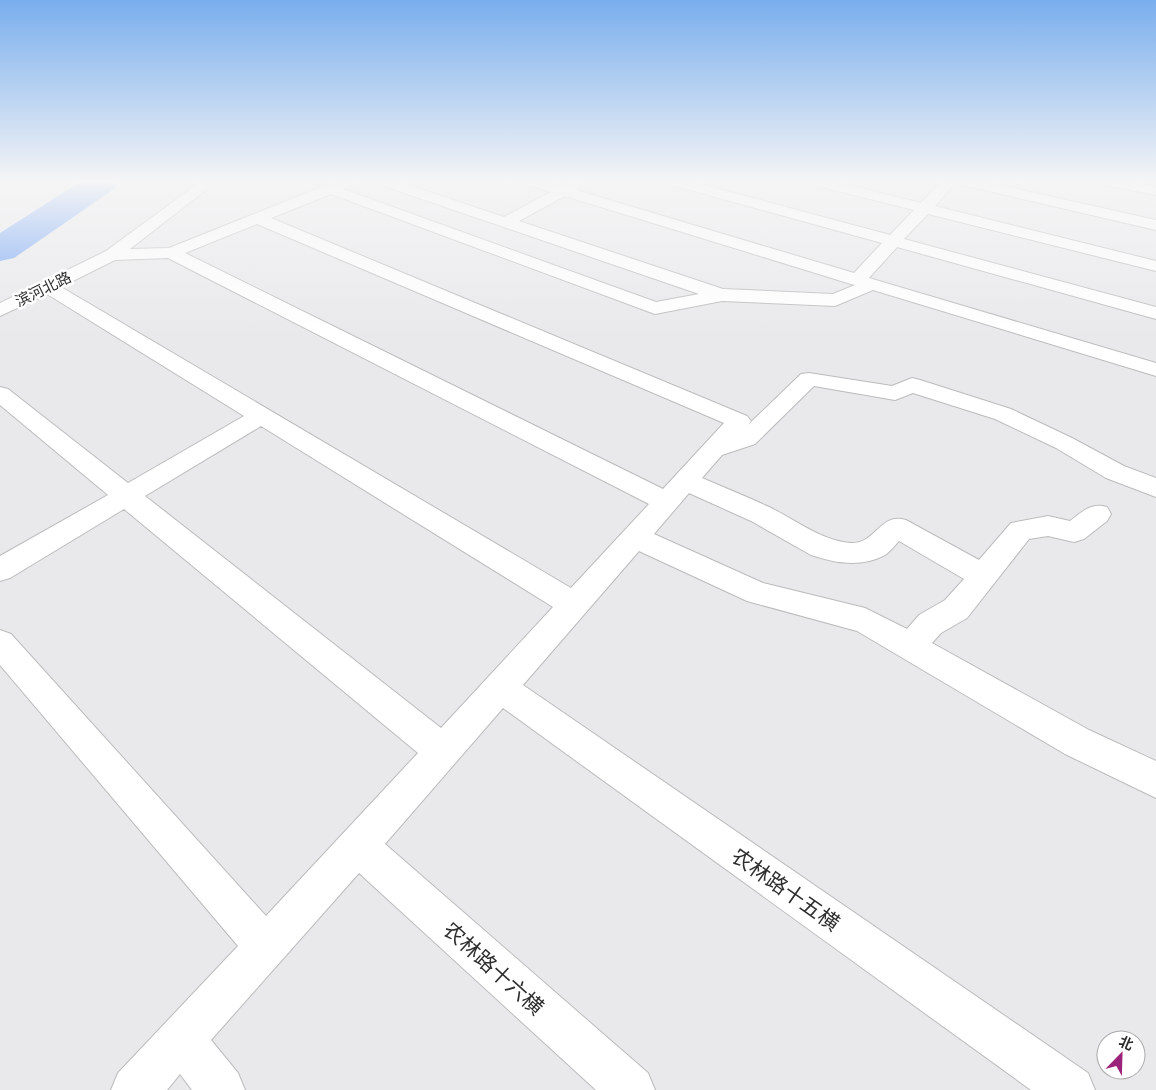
<svg xmlns="http://www.w3.org/2000/svg" width="1156" height="1090" viewBox="0 0 1156 1090" font-family="Quicksand,'Noto Sans SC',sans-serif">
<style>
.lines{fill:none;stroke-linecap:round;stroke-linejoin:round}
.river{fill:#74a4f5;fill-rule:evenodd}
.street-casing{stroke:#bbbbbc;stroke-width:2}
.street{fill:#fff;fill-rule:evenodd}
.labels{text-anchor:middle;dominant-baseline:central;stroke-width:5;stroke-linejoin:round;paint-order:stroke}
.far-street-label{font-size:15px;fill:#2e2e2f;stroke:#fff}
.near-street-label{font-size:21px;fill:#2e2e2f;stroke:#fff}
</style>
<rect width="100%" height="100%" fill="#e9e9eb"/>
<g class="lines">
<polygon class="river" points="80,182 118,182 114,189 14,258 0,261 0,233"/>
<g class="street-casing">
<g id="street">
<path d="M 200,182 L 216,182 L 130,249 L 169,248 L 334,182 L 354,182 L 343,189 L 656,302 L 699,294 L 381,185 L 379,182 L 400,182 L 504,217 L 551,192 L 528,185 L 526,182 L 548,182 L 562,186 L 575,182 L 580,186 L 576,190 L 854,273 L 882,243 L 672,185 L 670,182 L 693,182 L 890,235 L 914,210 L 813,185 L 811,182 L 836,182 L 921,203 L 941,182 L 956,182 L 935,206 L 1156,261 L 1156,271 L 928,214 L 904,239 L 1156,307 L 1156,319 L 897,247 L 869,278 L 1156,363 L 1156,376 L 873,290 L 835,306 L 722,301 L 655,314 L 331,194 L 271,218 L 747,416 L 751,421 L 748,425 L 801,374 L 809,373 L 892,386 L 912,378 L 920,380 L 1011,409 L 1072,438 L 1124,466 L 1156,478 L 1156,497 L 1106,478 L 1056,448 L 995,419 L 913,393 L 895,400 L 814,386 L 755,444 L 722,455 L 702,478 C 725,488 748,497 769,507 C 796,520 820,540 850,543 C 876,545 879,512 906,520 L 979,560 L 1011,523 L 1048,516 L 1070,521 C 1082,512 1091,502 1107,507 L 1111,514 L 1107,521 L 1084,539 L 1074,542 L 1048,536 L 1029,539 L 967,618 L 941,633 L 932,643 L 1089,730 L 1156,761 L 1156,798 L 1065,754 L 857,631 L 747,601 L 639,551 L 523,685 L 1088,1073 L 1095,1090 L 1031,1090 L 503,708 L 385,844 L 648,1073 L 655,1090 L 596,1090 L 359,873 L 211,1040 L 238,1073 L 245,1090 L 192,1090 L 180,1074 L 167,1090 L 111,1090 L 118,1073 L 238,946 L 0,665 L 0,630 L 11,634 L 266,916 L 418,753 L 124,509 L 10,578 L 0,581 L 0,556 L 108,495 L 0,405 L 0,387 L 8,389 L 128,483 L 244,416 L 47,294 L 0,316 L 0,303 L 106,251 ZM 565,196 L 851,284 L 855,285 L 833,294 L 723,289 L 519,221 ZM 257,224 L 724,423 L 663,489 L 185,253 ZM 168,258 L 649,504 L 571,588 L 61,287 L 115,260 ZM 261,426 L 553,607 L 441,728 L 145,496 ZM 689,493 L 751,521 L 811,555 C 836,563 860,568 885,555 C 890,552 895,545 899,541 L 964,579 L 945,600 L 919,615 L 907,629 L 865,608 L 763,583 L 654,534 Z"/>
<polygon points="960,182 986,182 1156,220 1156,230 967,186 962,185"/>
<polygon points="1104,182 1133,182 1156,187 1156,195 1106,185"/>
</g>
</g>
<use href="#street" class="street"/>
</g>
<linearGradient id="sky" x2="0" y2="1"><stop stop-color="#79aeed"/><stop offset="0.54" stop-color="#f5f5f6"/><stop offset="1" stop-color="#f5f5f6" stop-opacity="0"/></linearGradient>
<rect width="1156" height="335" fill="url(#sky)"/>
<g class="labels">
<g class="far-street-label">
<text transform="translate(43 289) rotate(-26)">滨河北路</text>
</g>
<g class="near-street-label">
<text transform="translate(786 889) rotate(35)">农林路十五横</text>
<text transform="translate(494 968) rotate(42)">农林路十六横</text>
</g>
</g>
<g transform="translate(1121 1055) rotate(23)"><circle r="24" fill="#ffffff" stroke="#ababac"/>
<path d="M0-4L9 19L0 12L-9 19Z" fill="#9c237b"/>
<text y="-8" font-size="14" font-weight="bold" text-anchor="middle" fill="#2e2e2f">北</text>
</g>
</svg>
